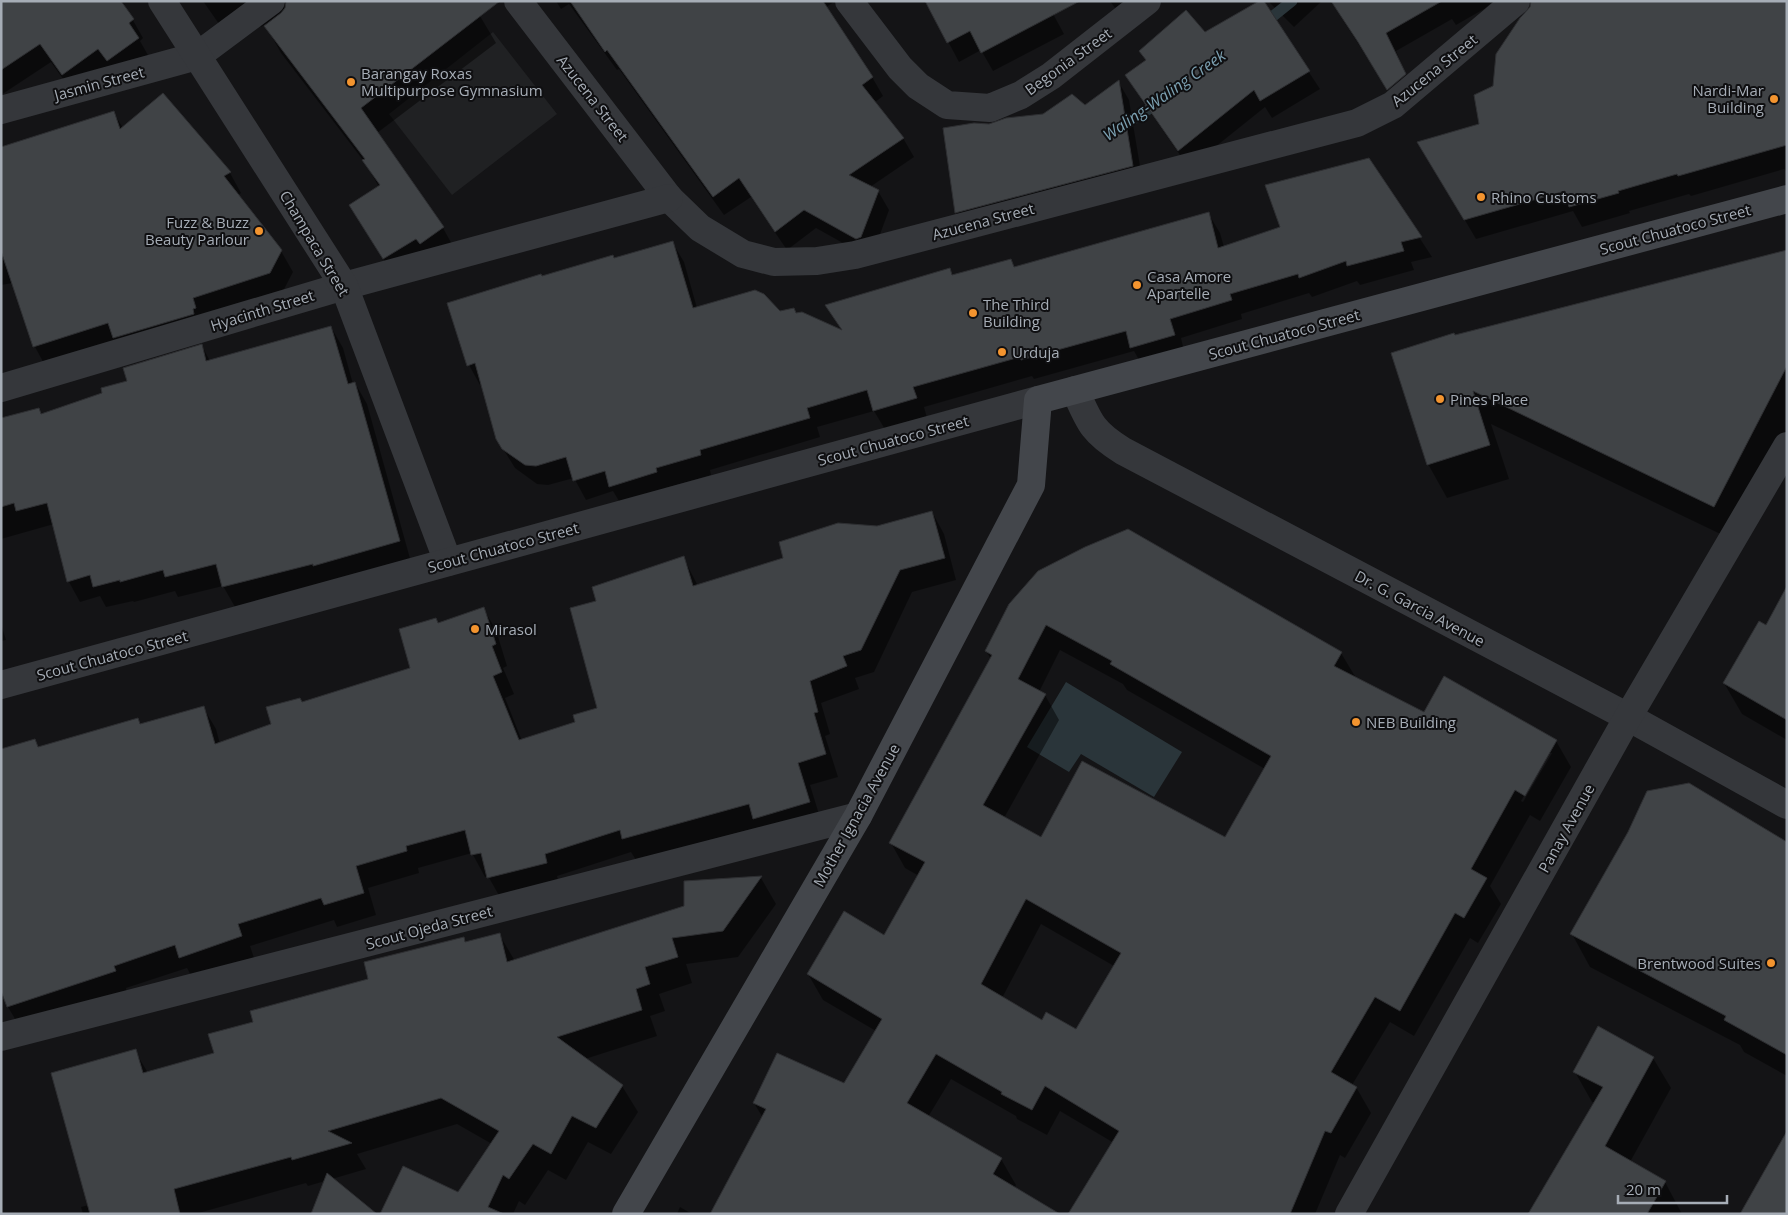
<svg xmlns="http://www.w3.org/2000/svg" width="1788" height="1215" viewBox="0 0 1788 1215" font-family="'Open Sans',sans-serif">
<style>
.built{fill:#202123}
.water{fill:#2a353a}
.shadow{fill:#0007;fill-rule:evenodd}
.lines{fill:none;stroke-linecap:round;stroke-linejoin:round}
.stream{stroke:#2a353a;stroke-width:11}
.building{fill:#404346;stroke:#2e2f32;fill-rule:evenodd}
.minor{stroke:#35373b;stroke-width:28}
.tertiary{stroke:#35373b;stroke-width:28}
.secondary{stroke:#43464b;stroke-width:28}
.poi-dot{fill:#f3942f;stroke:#0f0f11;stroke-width:2}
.labels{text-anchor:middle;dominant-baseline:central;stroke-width:4;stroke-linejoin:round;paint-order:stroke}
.street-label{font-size:15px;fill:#a6adb6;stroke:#0f0f11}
.poi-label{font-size:15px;fill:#a6adb6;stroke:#0f0f11;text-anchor:start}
.water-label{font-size:16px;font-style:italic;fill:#7ca1b2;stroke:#0f0f11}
</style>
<rect width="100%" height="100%" fill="#141416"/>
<polygon class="built" points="493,32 557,114 452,195 389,114"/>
<polygon class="water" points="1066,682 1182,752 1154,797 1081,754 1069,772 1027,747"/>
<g class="shadow">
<polygon points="1,1 122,1 143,38 140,41 149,57 73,93 51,62 1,95"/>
<polygon points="203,1 469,1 480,16 496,43 377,133 443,228 458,255 433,265 399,285 350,205 379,187 366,164 281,53 265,24 261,27 260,25 233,44"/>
<polygon points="556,1 835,1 825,8 872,77 883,96 874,103 903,138 914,157 870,187 878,191 889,210 872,256 868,257 816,228 787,250 751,197 724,215 619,69 617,70 569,4 561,9"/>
<polygon points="924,1 1046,1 1064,34 993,71 981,50 959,62 935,17"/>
<polygon points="1110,1 1125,1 1115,8"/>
<polygon points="1262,1 1320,89 1272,118 1265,107 1189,168 1137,93 1127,76 1146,61 1140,51 1205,34"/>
<polygon points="1268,1 1322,1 1294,27"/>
<polygon points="1334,1 1494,1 1484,9 1456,25 1452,19 1396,51 1402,66 1402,74 1386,87 1343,20 1333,2"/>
<polygon points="1787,1 1787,172 1784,169 1691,196 1689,194 1629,211 1630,213 1582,227 1573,211 1476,239 1419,142 1480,125"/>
<polygon points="1118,81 1129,100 1143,184 967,231 956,212 990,125 1085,106"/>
<polygon points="163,94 230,173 241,193 238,195 281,251 293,272 282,293 46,367 35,347 13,283 1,285 1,149 113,112 123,128"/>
<polygon points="1368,159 1432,257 1411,262 1414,270 1360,285 1357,281 1312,297 1309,293 1241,314 1242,319 1181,338 1185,355 1143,367 1134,351 1034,379 1032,376 924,407 927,418 886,431 874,411 817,427 820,437 710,470 711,475 666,488 667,492 622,506 613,491 586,500 574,478 548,485 537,484 515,468 497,439 482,384 480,385 469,365 542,278 672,242 684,262 697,308 797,315 842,331 827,306 949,270 953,276 1014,268 1208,213 1220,233 1224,247 1282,227"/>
<polygon points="1787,251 1787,437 1733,540 1491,424 1509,479 1447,498 1428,464 1455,337"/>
<polygon points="331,327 343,348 353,384 355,383 367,404 411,562 235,607 223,586 178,597 175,591 134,602 133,601 106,607 100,596 80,602 69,582 54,524 1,539 1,419 38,409 42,415 103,394 202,346 210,361"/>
<polygon points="932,512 944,534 956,580 912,592 874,672 855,678 859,689 821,703 830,734 825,736 838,777 810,785 822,824 767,841 759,827 636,860 631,852 557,876 559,885 501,899 488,876 485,877 472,853 418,868 419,873 368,888 376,915 337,927 334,920 250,946 254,958 193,979 187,968 126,988 127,993 21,1029 8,1007 35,741 39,748 138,720 141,725 203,707 216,729 220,744 273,725 302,703 411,669 438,624 483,608 496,630 507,666 503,668 514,694 505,698 522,741 577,723 599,709 598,602 683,557 698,586 785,559 878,527"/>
<polygon points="1787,589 1787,740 1742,714 1724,683 1767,627"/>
<path d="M 1010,604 L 1341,653 L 1356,678 L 1424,714 L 1556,741 L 1571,767 L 1540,821 L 1530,815 L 1490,886 L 1501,904 L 1478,943 L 1470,938 L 1414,1036 L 1390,1022 L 1352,1085 L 1356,1087 L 1371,1113 L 1345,1158 L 1340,1155 L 1315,1214 L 1070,1214 L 1114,1143 L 1060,1111 L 1047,1135 L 1017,1119 L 1016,1116 L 951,1079 L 928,1117 L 1001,1159 L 1016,1185 L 1014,1188 L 763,1118 L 754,1103 L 845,1085 L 876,1031 L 823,1000 L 808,974 L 885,937 L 919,876 L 905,868 L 891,843 L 991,659 L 986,651 ZM 1060,650 L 1123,684 L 1127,690 L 1265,769 L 1226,839 L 1042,839 L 1004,818 L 1059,720 L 1045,695 L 1039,692 ZM 1549,753 L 1552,753 L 1523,802 L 1521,801 ZM 1041,924 L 1114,966 L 1077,1031 L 1042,1021 L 1002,998 Z"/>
<polygon points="1,624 6,640 1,641"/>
<polygon points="1787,843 1787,1076 1744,1052 1740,1045 1590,967 1572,934"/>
<polygon points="761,878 776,904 738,957 686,964 692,983 659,994 665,1011 650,1016 657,1036 585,1059 622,1086 638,1112 611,1154 588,1142 566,1180 548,1170 525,1205 519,1201 513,1214 382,1214 458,1194 492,1144 457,1124 357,1154 366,1169 308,1186 306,1183 195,1214 83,1214 81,1207 89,1205 135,1051 148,1073 215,1054 255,1022 370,979 463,938 466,943 499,934 515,961 686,907 686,882"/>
<polygon points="1653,1058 1671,1088 1630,1162 1665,1182 1682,1214 1529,1214 1594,1103 1592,1102 1575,1072"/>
<polygon points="680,1207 692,1214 677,1214"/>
</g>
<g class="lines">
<g class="stream">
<polyline points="1262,25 1292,1"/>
<polyline points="1114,132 1161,101"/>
</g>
</g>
<g class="building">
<polygon points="1,1 121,1 134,19 129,23 139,38 107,61 98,49 62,75 40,44 1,70"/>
<polygon points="286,1 500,1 361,108 444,227 420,244 416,239 383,259 349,205 380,185 362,160 365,159 264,26 281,13 285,8"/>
<polygon points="570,1 823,1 873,77 862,85 904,138 849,175 879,190 861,237 856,239 804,210 775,232 739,178 713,197 607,50 605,52"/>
<polygon points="925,1 1080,1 981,53 970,31 947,43"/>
<polygon points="1259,1 1264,1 1310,71 1260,101 1254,90 1178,151 1125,75 1146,60 1139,51 1186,10 1205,32"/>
<polygon points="1331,1 1442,1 1386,33 1406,74 1387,90 1358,42"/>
<polygon points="1531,1 1787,1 1787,145 1678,176 1677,174 1618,191 1619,193 1569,207 1565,191 1464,220 1417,142 1479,124 1474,95 1493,86 1496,54 1520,18 1530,7"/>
<polygon points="1119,80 1133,166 955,213 943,128 974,123 989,124 1006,118 1043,114 1072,94 1085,105"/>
<polygon points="163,93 231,172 224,176 282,250 270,273 193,298 196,308 193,309 194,314 113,338 108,323 33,347 1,251 1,147 114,111 120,129"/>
<polygon points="1369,158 1422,237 1401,242 1404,251 1347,266 1346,261 1299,278 1298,274 1230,294 1232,300 1170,319 1175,335 1130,348 1126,331 1021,360 1020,357 913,387 917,398 873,411 867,390 807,408 810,418 700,450 701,455 656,468 657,472 609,487 605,471 573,481 566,457 536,466 525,465 502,449 496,439 475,363 467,366 447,303 541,274 542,276 613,255 614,258 673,241 693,308 755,290 764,294 780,311 794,308 796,313 802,312 842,330 825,305 950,268 952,275 1011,259 1014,267 1209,212 1218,248 1280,227 1265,185"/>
<polygon points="1787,250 1787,366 1714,507 1473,391 1490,445 1427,465 1391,353 1454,333 1455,335"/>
<polygon points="331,326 348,384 355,382 400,541 313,566 313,564 222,587 216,564 165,577 163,570 120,582 120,580 93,587 90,575 67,582 47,503 16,511 14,503 1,507 1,418 39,408 41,414 102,393 101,388 127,381 123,368 202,344 206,361"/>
<polygon points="932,511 945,558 900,570 861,650 843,656 847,666 810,681 818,712 814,713 826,754 798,763 810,802 753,819 749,804 622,839 620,830 545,854 547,863 487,878 481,853 471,855 465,830 406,846 407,851 356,866 364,893 324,905 321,898 238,924 242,936 179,958 175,945 114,966 116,971 7,1007 1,991 1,749 35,739 38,747 138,718 140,724 204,706 215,744 271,724 266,707 300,698 302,702 410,668 399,629 436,618 438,623 484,607 496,644 492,646 502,672 493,676 519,740 575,722 573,715 597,708 570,608 596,601 592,587 684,556 693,586 783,558 779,542 838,523 877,526"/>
<path d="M 1128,529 L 1342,652 L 1334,666 L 1424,712 L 1444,676 L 1557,740 L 1525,796 L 1515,790 L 1471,869 L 1487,878 L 1464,918 L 1455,913 L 1400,1011 L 1375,997 L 1331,1072 L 1357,1087 L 1331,1133 L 1325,1131 L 1290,1214 L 1068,1214 L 1119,1131 L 1045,1086 L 1032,1110 L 1001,1094 L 1002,1092 L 936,1054 L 907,1103 L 1002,1158 L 993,1174 L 1060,1214 L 710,1214 L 766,1109 L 753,1103 L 777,1053 L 844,1083 L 882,1019 L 807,974 L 844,911 L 884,935 L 925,862 L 889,843 L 992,655 L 985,651 L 1009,604 L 1038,571 L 1085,547 ZM 1046,625 L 1112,661 L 1110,664 L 1271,756 L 1225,837 L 1082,761 L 1041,837 L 983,805 L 1046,694 L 1018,679 ZM 1026,899 L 1121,953 L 1076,1029 L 1046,1012 L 1042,1020 L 981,984 Z"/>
<polygon points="1787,586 1787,720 1723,683 1759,621 1766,625"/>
<polygon points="1689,783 1787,842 1787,1055 1724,1020 1726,1016 1570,934 1628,832 1647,791"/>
<polygon points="762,876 723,931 672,938 678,957 645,967 650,984 636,989 642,1010 557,1037 623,1085 596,1128 572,1116 551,1154 533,1144 509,1179 503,1175 488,1207 504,1214 380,1214 403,1166 458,1192 499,1131 441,1098 328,1131 352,1143 292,1160 291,1157 174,1189 180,1214 90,1214 51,1073 136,1049 143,1073 214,1053 208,1034 253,1022 250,1011 368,979 364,962 464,937 465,942 500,933 507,962 684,906 684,881"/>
<polygon points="1598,1026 1654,1057 1605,1146 1666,1181 1647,1214 1528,1214 1603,1087 1573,1072"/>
<polygon points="1787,1131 1787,1214 1740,1214"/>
<polygon points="327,1173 377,1214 311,1214"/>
</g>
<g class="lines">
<g class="minor">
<polyline points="518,1 669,198 700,228 743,254 774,262 817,261 855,255 1357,123 1393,105 1516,1"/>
<polyline points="849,1 900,68 918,86 947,105 990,108 1021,95 1051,76 1147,1"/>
<polyline points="1,110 197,56 271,1"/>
<polyline points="1,388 344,286 669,198"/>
<path d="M 1075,390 C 1089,422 1092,432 1123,451 L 1628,717 L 1787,805"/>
<polyline points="1,1037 858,816"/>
<polyline points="1349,1214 1628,717 1787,446"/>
</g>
<g class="tertiary">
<polyline points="162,1 344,286 448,562"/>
<polyline points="1,685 1038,400"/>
</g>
<polyline class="secondary" points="626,1214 858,816 1031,485 1038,400 1787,199"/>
</g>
<g class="poi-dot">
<circle cx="351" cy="82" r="5"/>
<circle cx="1774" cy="99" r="5"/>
<circle cx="1481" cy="197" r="5"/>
<circle cx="259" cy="231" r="5"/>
<circle cx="1137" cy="285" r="5"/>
<circle cx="973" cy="313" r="5"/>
<circle cx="1002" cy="352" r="5"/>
<circle cx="1440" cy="399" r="5"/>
<circle cx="475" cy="629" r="5"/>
<circle cx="1356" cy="722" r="5"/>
<circle cx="1771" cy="963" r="5"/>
</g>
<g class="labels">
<g class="street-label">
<text transform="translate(1068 61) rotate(-36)">Begonia Street</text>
<text transform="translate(1434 70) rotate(-39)">Azucena Street</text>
<text transform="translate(99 83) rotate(-15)">Jasmin Street</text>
<text transform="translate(593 98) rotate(52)">Azucena Street</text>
<text transform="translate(983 221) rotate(-15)">Azucena Street</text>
<text transform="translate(1675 229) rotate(-15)">Scout Chuatoco Street</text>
<text transform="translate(315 243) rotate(59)">Champaca Street</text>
<text transform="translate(262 310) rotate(-17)">Hyacinth Street</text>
<text transform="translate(1284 334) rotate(-15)">Scout Chuatoco Street</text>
<text transform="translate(893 440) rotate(-15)">Scout Chuatoco Street</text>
<text transform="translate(503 547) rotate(-15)">Scout Chuatoco Street</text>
<text transform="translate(1420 608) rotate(28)">Dr. G. Garcia Avenue</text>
<text transform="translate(112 655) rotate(-15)">Scout Chuatoco Street</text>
<text transform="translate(856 815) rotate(-61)">Mother Ignacia Avenue</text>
<text transform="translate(1566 828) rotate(-61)">Panay Avenue</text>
<text transform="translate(429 927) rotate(-15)">Scout Ojeda Street</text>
</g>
<g class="poi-label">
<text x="361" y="73">Barangay Roxas<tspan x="361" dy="17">Multipurpose Gymnasium</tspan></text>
<text x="1764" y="90" text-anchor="end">Nardi-Mar<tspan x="1764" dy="17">Building</tspan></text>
<text x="1491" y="197">Rhino Customs</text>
<text x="249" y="222" text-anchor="end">Fuzz &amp; Buzz<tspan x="249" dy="17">Beauty Parlour</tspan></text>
<text x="1147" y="276">Casa Amore<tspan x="1147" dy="17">Apartelle</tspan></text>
<text x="983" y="304">The Third<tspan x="983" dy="17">Building</tspan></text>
<text x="1012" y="352">Urduja</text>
<text x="1450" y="399">Pines Place</text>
<text x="485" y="629">Mirasol</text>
<text x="1366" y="722">NEB Building</text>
<text x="1761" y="963" text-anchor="end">Brentwood Suites</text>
</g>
<g class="water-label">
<text transform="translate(1164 95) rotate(-35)">Waling-Waling Creek</text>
</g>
</g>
<rect width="1788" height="1215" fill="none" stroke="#a6adb6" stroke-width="5"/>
<path d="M1618 1195v8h109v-8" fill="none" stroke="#a6adb6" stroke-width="2.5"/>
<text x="1626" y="1195" font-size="15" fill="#a6adb6" stroke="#0f0f11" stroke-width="4" paint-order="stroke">20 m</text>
</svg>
